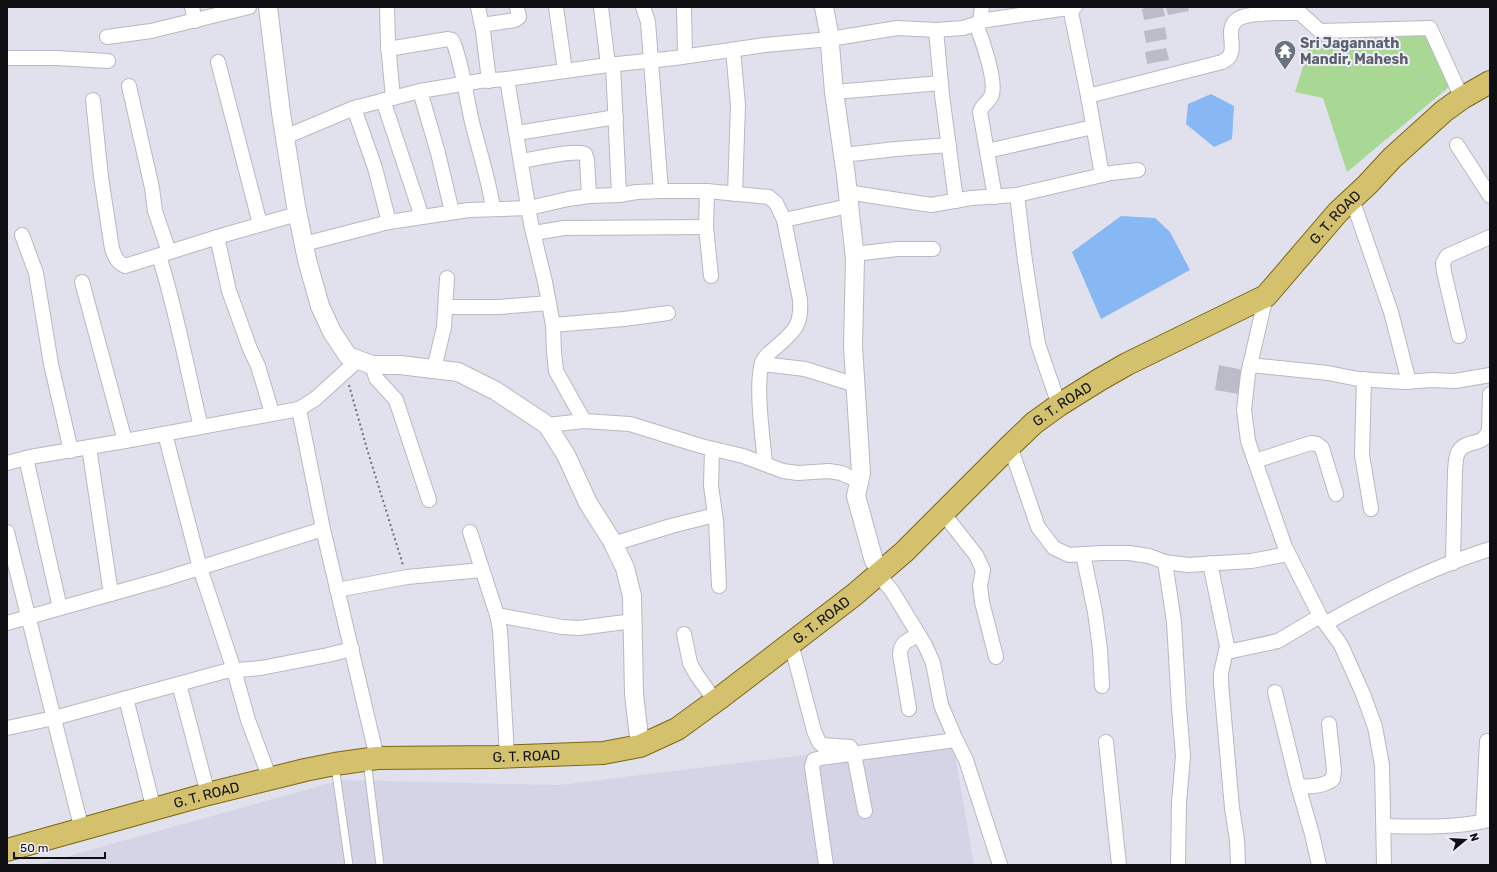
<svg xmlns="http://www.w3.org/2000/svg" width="1497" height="872" viewBox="0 0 1497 872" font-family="Rubik,sans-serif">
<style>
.built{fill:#d4d4e6}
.green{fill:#a9d794}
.water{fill:#87b8f3}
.building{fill:#bcbcc8}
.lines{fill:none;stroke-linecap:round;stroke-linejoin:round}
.service-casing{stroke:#b8b8c3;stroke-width:9}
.minor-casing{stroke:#b8b8c3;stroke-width:16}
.tertiary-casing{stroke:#b8b8c3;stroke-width:20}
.primary-casing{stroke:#7c670f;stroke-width:24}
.path{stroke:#717178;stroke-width:2;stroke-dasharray:2 3;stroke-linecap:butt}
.service{stroke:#fff;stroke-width:7}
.minor{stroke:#fff;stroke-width:14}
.tertiary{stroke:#fff;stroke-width:18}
.primary{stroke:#d3c16e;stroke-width:22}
.labels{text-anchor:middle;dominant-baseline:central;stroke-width:4;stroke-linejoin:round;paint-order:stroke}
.worship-label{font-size:14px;font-weight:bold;fill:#5b616d;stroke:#efeefa;text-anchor:start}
.street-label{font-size:14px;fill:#0f0f13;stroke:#efeefa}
</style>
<rect width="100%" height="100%" fill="#e1e1ed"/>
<polygon class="built" points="952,737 974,865 36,865 341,780 558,785"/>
<polygon class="green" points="1424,28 1456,81 1347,172 1323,98 1295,92 1312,38 1332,31"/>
<g class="water">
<polygon points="1211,94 1234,106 1232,139 1214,147 1186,124 1188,104"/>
<polygon points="1121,216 1155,218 1170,232 1190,270 1101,319 1072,252"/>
</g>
<g class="building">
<polygon points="1149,7 1163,7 1165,16 1144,20 1142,9"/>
<polygon points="1166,7 1188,7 1189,11 1168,15"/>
<polygon points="1165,27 1167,39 1146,43 1144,31"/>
<polygon points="1166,48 1169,60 1147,64 1145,52"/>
<polygon points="1219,365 1243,370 1239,394 1215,390"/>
</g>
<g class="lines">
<g class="service-casing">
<g id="service">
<polyline points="367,761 380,865"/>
<polyline points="335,766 349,865"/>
</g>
</g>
<g class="minor-casing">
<g id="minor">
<polyline points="192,7 195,21"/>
<polyline points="387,7 388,44 393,98"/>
<polyline points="478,7 483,31 489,81"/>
<polyline points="556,7 565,71"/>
<polyline points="601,7 608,65"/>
<polyline points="643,7 648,22 661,191"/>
<polyline points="684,7 685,56"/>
<path d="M 1070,7 L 1088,96 L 1222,62 C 1243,53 1221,30 1238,19 C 1249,12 1285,13 1300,13 L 1320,31 L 1430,28 L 1462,98"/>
<polyline points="980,21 1075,7"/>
<path d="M 976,24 C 982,39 996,79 992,94 C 990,102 982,104 980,112 L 995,197"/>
<polyline points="482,25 515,20 519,17 517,7"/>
<polyline points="936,30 942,95 956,201"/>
<polyline points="107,37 151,31 249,7"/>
<path d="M 388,49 L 448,39 L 452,40 L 454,44 C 463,69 466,96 472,122 C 479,151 489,179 493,209"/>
<polyline points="733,50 738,105 735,194"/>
<polyline points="7,58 56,58 108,61"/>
<polyline points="218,62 260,224"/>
<polyline points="613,64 619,195"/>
<polyline points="507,79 531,224 545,282 553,325 554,352 556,371 584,421"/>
<polyline points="129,86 152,188 155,211 169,252"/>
<polyline points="420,91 438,153 452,212"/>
<polyline points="834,92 941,83"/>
<polyline points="1088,96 1102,175"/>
<path d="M 93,100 L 101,177 L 112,249 C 115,257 117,262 125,266 L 224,235 L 297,214"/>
<polyline points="383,100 422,217"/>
<polyline points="354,108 375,168 389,222"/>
<polyline points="517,133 616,117"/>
<polyline points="285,137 354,108 420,91 480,81 507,79 608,65 675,58 765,45 830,39 897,28 936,30 963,28 976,24 980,21 982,7"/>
<polyline points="1457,145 1490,196"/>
<polyline points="987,151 1093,127"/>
<polyline points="843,155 896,149 949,145"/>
<path d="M 521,161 C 534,159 576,149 585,154 L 587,159 L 589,196"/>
<polyline points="707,191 706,227 711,276"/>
<polyline points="847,192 931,205 971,198 1017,195 1111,173 1138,170"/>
<polyline points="1017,195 1025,261 1038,344 1059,405"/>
<polyline points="1352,199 1391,312 1409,382"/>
<polyline points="534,233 564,228 706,227"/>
<polyline points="22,235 36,273 51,364 71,451"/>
<polyline points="217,237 229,291 250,349 258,366 272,413"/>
<polyline points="304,244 389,222 469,210 529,208 568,199 589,196 619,195 637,192 661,191 707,191 769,197 776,203 784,220"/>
<polyline points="854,254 897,249 933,249"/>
<path d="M 159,256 C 177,312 187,370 201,427"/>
<polyline points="82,282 125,441"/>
<polyline points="1266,296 1248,374 1244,410 1248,441 1285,547 1320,616 1341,645 1363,694 1375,727 1382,765 1384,865"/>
<polyline points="446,307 499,307 549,303"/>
<polyline points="553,325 624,319 668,313"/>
<polyline points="1459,336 1444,272 1443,263 1447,256 1490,237"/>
<polyline points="358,360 315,399 299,409 323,529 377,758"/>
<polyline points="762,364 805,369 856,385"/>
<polyline points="372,365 376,378 396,400 429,500"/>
<polyline points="1250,365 1328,373 1358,379 1404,382 1432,380 1455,381 1490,375"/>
<polyline points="434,369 444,327 447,278"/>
<polyline points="1364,379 1362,455 1371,509"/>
<polyline points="547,425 584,421 630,424 701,446 743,456 783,471 798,473 829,471 841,473 859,481"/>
<polyline points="165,434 200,568 234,670 248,720 270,779"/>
<polyline points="1010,446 1038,527 1054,548 1069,555 1102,553 1129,553 1149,556 1165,562 1188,565 1251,561 1288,554"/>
<polyline points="89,447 111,594"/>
<polyline points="712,449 711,486 716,521 719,586"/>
<polyline points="26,458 60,608"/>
<polyline points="1255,461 1311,443 1317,444 1322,448 1336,494"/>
<polyline points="7,463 30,457 125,441 299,409"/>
<path d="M 765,464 C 763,439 755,386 762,363 C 764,357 770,352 774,349 C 793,332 802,327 800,300 L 784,220 L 849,206"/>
<polyline points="943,513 976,555 983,570 980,586 982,602 996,657"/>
<polyline points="7,532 82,830"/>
<polyline points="470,532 497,615 500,630 507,756"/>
<polyline points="613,544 671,526 715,515"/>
<polyline points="1083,554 1095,612 1100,649 1102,686"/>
<polyline points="1165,562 1174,622 1179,707 1183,756 1179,803 1178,865"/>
<polyline points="1210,563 1227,646 1221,673 1221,683 1232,808 1237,840 1238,865"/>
<path d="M 1453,563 L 1455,470 C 1456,464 1455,456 1459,451 C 1466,439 1484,447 1489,430 L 1490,394"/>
<polyline points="878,574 892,591 925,645 933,663 941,705 956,740 966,760 1000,865"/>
<polyline points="337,590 407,577 482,570"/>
<polyline points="497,615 562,627 579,628 633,621"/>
<polyline points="7,623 164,579 323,529"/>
<path d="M 1326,623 C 1378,594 1433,567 1490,549"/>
<polyline points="684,634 690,663 696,674 716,702"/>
<polyline points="791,643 814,731 819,742 822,745 850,747 854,754 865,811"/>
<polyline points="1227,652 1278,641 1320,616"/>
<polyline points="179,684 208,794"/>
<polyline points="1275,692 1297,782 1312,834 1319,865"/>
<polyline points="126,698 154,810"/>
<path d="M 909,709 L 900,654 C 901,641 909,640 919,635"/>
<polyline points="7,728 54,718 226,671 261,668 328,655 352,649"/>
<polyline points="1106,742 1119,865"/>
<path d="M 1299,787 C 1311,786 1323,787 1333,779 L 1334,770 L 1329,724"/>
<polyline points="1483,821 1487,741"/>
<path d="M 1384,826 C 1419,827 1455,828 1490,820"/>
<polyline points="826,865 812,767 814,760 821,758 956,740"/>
</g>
</g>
<g class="tertiary-casing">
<g id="tertiary">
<polyline points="268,7 281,113 296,206 307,260 320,306 332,332 348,356 372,365 400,365 458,372 496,391 547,425 566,455 588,503 612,541 625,568 632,596 634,694 640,746"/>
<polyline points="824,7 829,33 834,92 846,176 855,259 853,346 861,473 856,496 874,561 882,571"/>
</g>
</g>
<g class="primary-casing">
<g id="primary">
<path id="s1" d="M 7,850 L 208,794 L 305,770 L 335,764 L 377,758 L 496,757 L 603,753 L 640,746 L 677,729 L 721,697 L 854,595 L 904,552 L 1010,446 L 1034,423 L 1059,405 L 1099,380 L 1127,364 L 1266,296 L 1338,212 L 1367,185 L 1392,158 L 1444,111 L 1462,98 L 1490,82"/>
</g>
</g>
<polyline class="path" points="349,385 367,449 403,565"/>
<use href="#service" class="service"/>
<use href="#minor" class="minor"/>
<use href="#tertiary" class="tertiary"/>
<use href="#primary" class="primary"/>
</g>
<defs>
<g id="temple-pin" transform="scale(1.15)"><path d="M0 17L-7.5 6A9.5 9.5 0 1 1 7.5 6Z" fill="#6b7280" stroke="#efeefa"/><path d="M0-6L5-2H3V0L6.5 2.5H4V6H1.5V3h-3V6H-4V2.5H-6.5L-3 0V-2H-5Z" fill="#fff"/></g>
</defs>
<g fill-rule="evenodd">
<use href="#temple-pin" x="1285" y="51"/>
</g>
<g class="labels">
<g class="worship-label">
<text x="1300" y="43">Sri Jagannath<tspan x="1300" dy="16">Mandir, Mahesh</tspan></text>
</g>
<g class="street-label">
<text stroke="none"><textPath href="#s1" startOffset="1527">G. T. ROAD</textPath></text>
<text stroke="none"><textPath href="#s1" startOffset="1191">G. T. ROAD</textPath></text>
<text stroke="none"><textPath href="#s1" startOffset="867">G. T. ROAD</textPath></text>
<text stroke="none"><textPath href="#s1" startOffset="531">G. T. ROAD</textPath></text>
<text stroke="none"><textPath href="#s1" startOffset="207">G. T. ROAD</textPath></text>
</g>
</g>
<rect width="1497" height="872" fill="none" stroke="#0f0f13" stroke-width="16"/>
<g transform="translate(1465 840) rotate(72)" stroke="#efeefa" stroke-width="3" paint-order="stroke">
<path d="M0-3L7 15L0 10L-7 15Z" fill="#0f0f13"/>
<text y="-6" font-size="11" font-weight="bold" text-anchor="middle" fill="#0f0f13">N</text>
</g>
<path d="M14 852v6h91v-6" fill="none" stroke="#0f0f13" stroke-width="2"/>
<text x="20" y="852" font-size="12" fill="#0f0f13" stroke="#efeefa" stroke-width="3" paint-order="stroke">50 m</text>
</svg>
